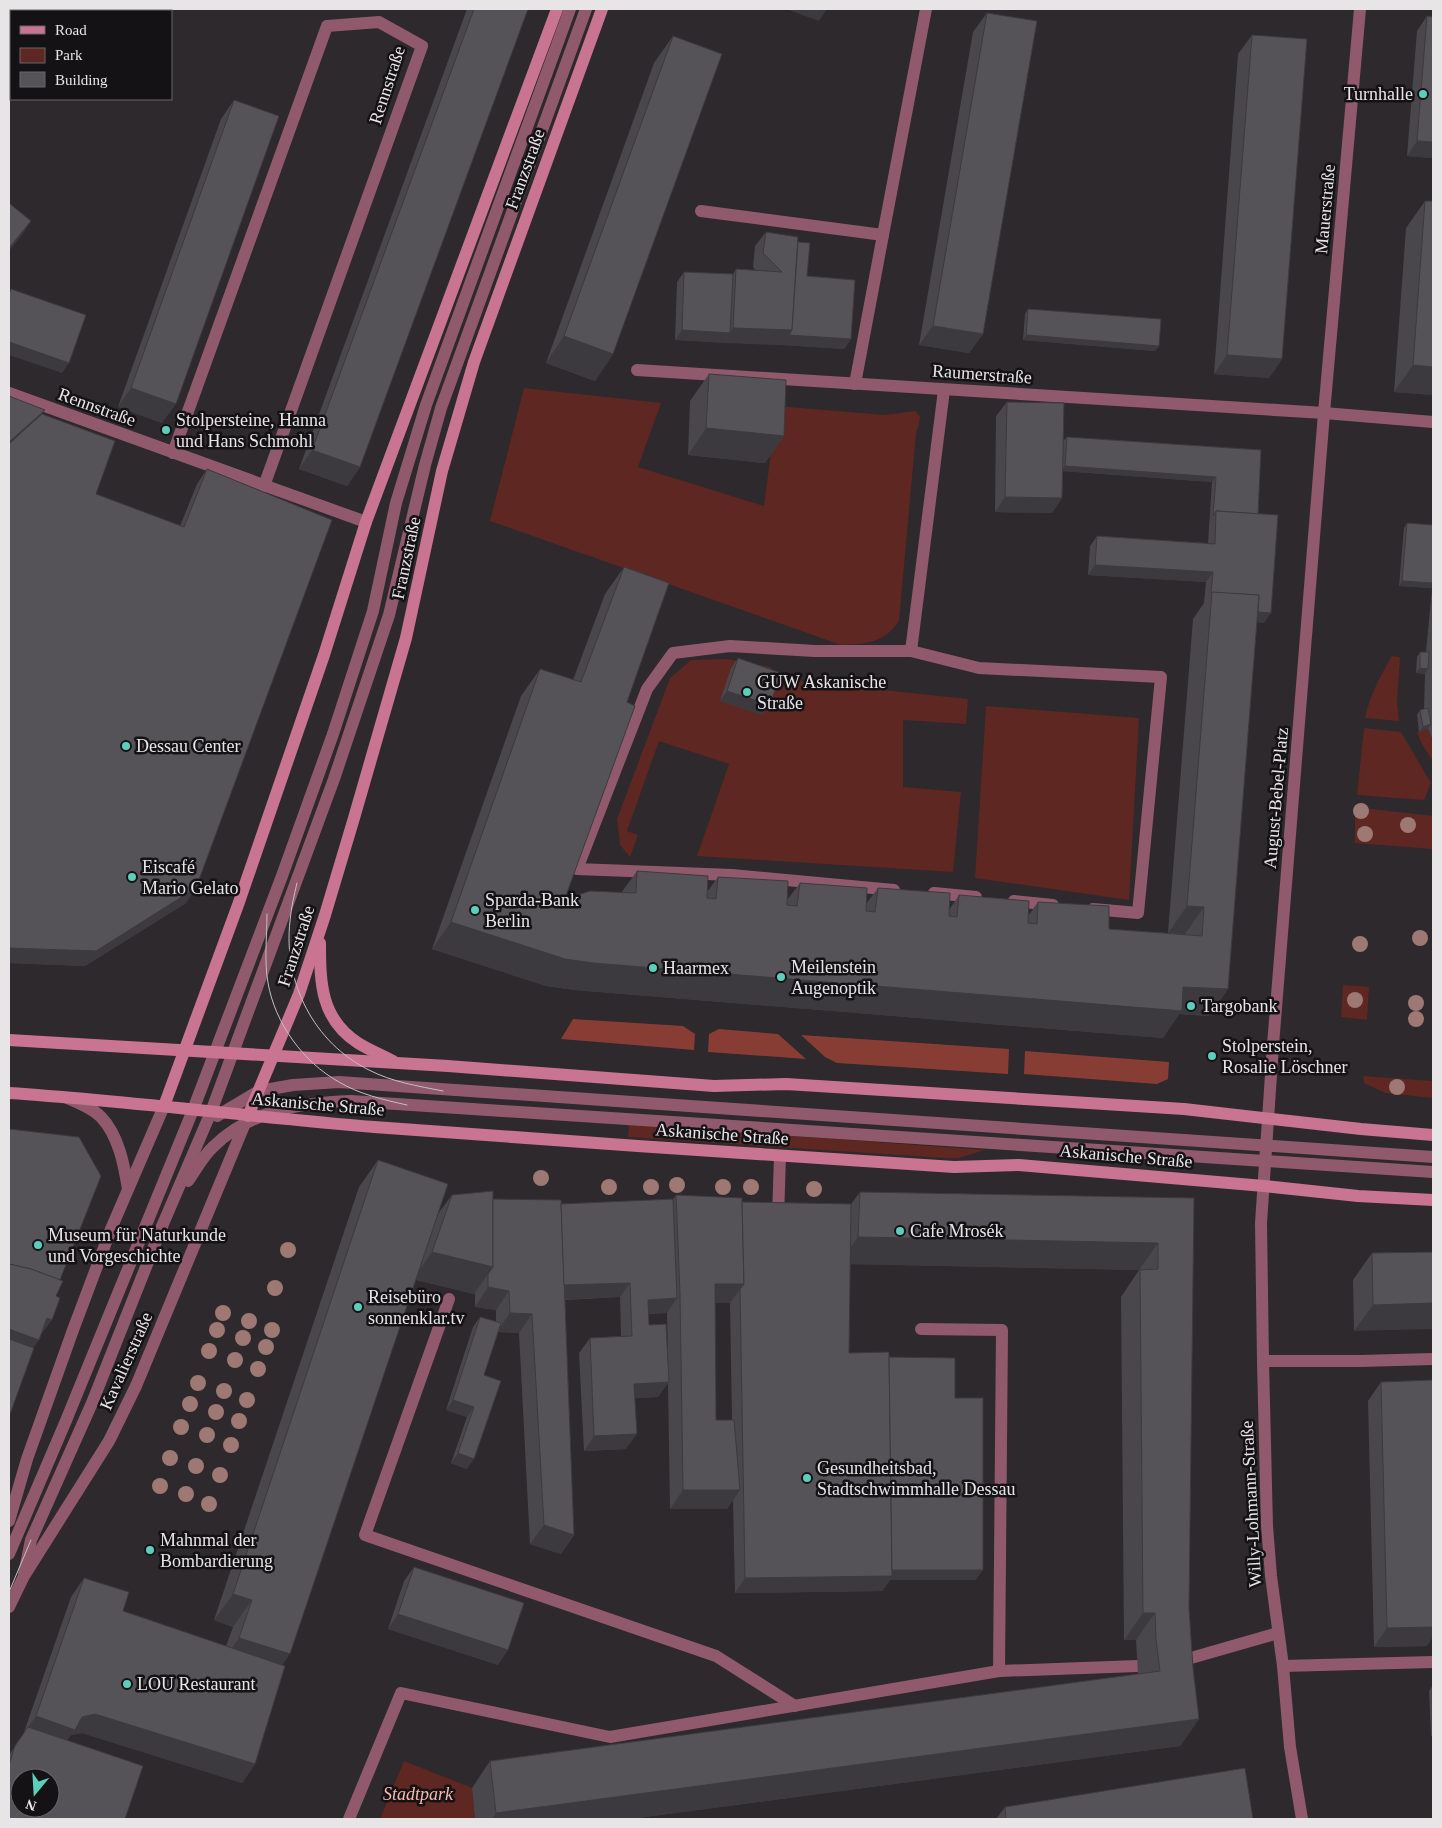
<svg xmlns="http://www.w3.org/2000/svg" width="1442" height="1828" viewBox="0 0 1442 1828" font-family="'Times New Roman',serif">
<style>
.green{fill:#5e2721}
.forest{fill:#873d34}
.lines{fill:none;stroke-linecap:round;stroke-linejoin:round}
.service{stroke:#905a6c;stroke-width:12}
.minor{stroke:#905a6c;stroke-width:12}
.tertiary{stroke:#905a6c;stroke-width:12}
.secondary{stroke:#c97490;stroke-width:12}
.tram{stroke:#c4c1c3;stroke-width:1}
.tree{fill:#9e7873}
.wall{fill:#49474c;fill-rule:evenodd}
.shaded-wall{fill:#3c3a3e}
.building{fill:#555358;stroke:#3c3a3e;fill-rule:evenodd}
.poi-dot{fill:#5bcebc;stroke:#141214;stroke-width:2}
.labels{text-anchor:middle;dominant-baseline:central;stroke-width:5;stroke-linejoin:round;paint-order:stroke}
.street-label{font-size:18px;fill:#e8e5e7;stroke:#141214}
.poi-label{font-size:18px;fill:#e8e5e7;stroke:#141214;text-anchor:start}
.park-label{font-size:18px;font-style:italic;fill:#fbb8ad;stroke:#141214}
</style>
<rect width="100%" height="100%" fill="#2d292c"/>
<g class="green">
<path d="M 524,388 L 661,403 L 638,467 L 764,506 L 777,406 L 885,415 L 915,411 L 920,416 L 919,424 L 916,433 L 899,621 C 885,643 865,644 841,645 L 490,521 Z"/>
<path d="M 1392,656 L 1400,657 L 1397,703 L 1399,721 L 1365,718 C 1370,695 1380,676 1392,656 Z"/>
<polygon points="728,659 771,667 770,678 968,699 966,724 903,720 903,787 961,792 953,872 697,856 729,764 659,741 627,831 638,835 630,857 620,845 617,819 670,678 691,660"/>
<polygon points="986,706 1139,718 1129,900 975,878"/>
<polygon points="1364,728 1401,732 1431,783 1424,800 1357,795"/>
<polygon points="1428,729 1433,742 1433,761 1422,744 1417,732"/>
<polygon points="1355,807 1433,816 1433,849 1355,843"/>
<polygon points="1343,985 1369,987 1367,1020 1341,1017"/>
<polygon points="1363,1076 1433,1081 1433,1098 1385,1093 1364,1083"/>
<polygon points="629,1124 985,1150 959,1158 945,1158 628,1137"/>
<polygon points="404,1761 472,1788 475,1819 380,1819"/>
</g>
<g class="forest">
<polygon points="573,1019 683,1026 695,1034 694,1050 561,1039"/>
<polygon points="719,1029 778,1034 806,1059 708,1052 709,1034"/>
<polygon points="801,1035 1009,1049 1008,1074 837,1063 825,1057"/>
<polygon points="1025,1051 1169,1062 1168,1079 1157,1084 1024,1074"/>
</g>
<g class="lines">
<g class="service">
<polyline points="701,211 883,235 926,9"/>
<polyline points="855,384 883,235"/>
<polyline points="911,651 979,668 1161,677 1138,913 1093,909"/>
<polyline points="894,890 732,875 577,869 647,689 673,653 730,646 815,651 911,651 944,390"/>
<polyline points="934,893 976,897"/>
<polyline points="1014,901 1053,905"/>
<polyline points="217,1116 259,1091 293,1085 339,1082 1433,1157"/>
<path d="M 188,1181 C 196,1170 203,1156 213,1147 C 250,1110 301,1103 351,1101 L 1433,1172"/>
<polyline points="778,1218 780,1156"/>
<polyline points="449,1299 365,1535 716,1656 795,1706"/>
<polyline points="921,1329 1002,1330 999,1671"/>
<polyline points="1263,1361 1360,1361 1433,1359"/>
<polyline points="9,1554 65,1423 193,1110 282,876 333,734 373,611 396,503 426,405 570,9"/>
<polyline points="24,1574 31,1540 92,1403 163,1224 211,1112 334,779 389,615 425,465 441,408 586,9"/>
<polyline points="1177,1662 1278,1633"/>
<polyline points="1283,1666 1433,1662"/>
<polyline points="349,1819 401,1693 610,1737 999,1671 1137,1666"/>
</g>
<g class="minor">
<polyline points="637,370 1324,413 1433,422"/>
<polyline points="9,393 366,522"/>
<polyline points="173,453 327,26 379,22 422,46 264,486"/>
</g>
<g class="tertiary">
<path d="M 67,1098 C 79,1103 92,1108 101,1117 C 119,1136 124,1165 128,1189"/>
<polyline points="9,1521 27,1459 73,1330 111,1229 164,1106"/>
<polyline points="9,1607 24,1576 109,1441 136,1386 248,1116"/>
<polyline points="1302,1819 1290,1747 1283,1666 1271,1576 1267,1526 1263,1361 1261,1223 1273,1045 1324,413 1360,9"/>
</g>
<g class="secondary">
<path d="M 320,943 C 320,984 321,1019 358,1043 C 369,1050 382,1055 393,1061"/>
<polyline points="9,1040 448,1066 714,1086 786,1084 1184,1109 1361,1129 1433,1135"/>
<path d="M 9,1093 C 131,1101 252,1117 374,1127 C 567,1142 761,1154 954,1167 L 1019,1165 L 1264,1186 L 1358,1196 L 1433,1200"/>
<polyline points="164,1106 238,905 324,655 366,522 557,9"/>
<polyline points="248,1116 299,994 325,915 354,818 406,638 442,471 474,362 602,9"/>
</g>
<g class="tram">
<path d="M 297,883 C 294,896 291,908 290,921 C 283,982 314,1043 369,1070 C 392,1082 418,1086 443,1091"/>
<path d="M 267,914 C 267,937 264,961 268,983 C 275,1023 303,1062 339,1082 C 359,1094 384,1100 407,1105"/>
<polyline points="9,1592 31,1540"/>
</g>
</g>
<g class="tree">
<circle cx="1361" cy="811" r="8"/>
<circle cx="1408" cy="825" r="8"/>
<circle cx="1365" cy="834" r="8"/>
<circle cx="1420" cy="938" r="8"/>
<circle cx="1360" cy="944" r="8"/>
<circle cx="1355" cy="1000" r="8"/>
<circle cx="1416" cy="1003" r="8"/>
<circle cx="1416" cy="1019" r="8"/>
<circle cx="1397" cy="1087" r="8"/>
<circle cx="541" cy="1178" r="8"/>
<circle cx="677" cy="1185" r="8"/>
<circle cx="609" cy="1187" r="8"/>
<circle cx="651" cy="1187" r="8"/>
<circle cx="723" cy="1187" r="8"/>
<circle cx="751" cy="1187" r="8"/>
<circle cx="814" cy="1189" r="8"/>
<circle cx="288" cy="1250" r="8"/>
<circle cx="275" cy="1288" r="8"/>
<circle cx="223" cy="1313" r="8"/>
<circle cx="249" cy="1321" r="8"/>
<circle cx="217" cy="1330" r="8"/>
<circle cx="272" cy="1330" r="8"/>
<circle cx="243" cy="1338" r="8"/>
<circle cx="266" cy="1347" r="8"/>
<circle cx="209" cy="1351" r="8"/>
<circle cx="235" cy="1360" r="8"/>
<circle cx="258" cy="1369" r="8"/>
<circle cx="198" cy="1383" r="8"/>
<circle cx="224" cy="1391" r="8"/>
<circle cx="247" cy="1400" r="8"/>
<circle cx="190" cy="1404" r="8"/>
<circle cx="216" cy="1412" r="8"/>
<circle cx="239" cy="1421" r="8"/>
<circle cx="181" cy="1427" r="8"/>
<circle cx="207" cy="1435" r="8"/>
<circle cx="231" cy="1445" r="8"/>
<circle cx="170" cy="1458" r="8"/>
<circle cx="196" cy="1466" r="8"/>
<circle cx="220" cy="1475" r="8"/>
<circle cx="160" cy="1486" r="8"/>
<circle cx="186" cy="1494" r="8"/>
<circle cx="209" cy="1504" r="8"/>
</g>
<g class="wall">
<polygon points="467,9 528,9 360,467 347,486 299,469"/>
<polygon points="987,13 983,334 969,353 919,345 973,32"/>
<polygon points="1427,16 1433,158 1407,156 1417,31"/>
<polygon points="1252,35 1282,359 1269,378 1214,374 1238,54"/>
<polygon points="673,36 613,354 595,381 546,363 654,63"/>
<polygon points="234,100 162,423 118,407 221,119"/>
<polygon points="1425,201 1433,201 1433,395 1394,392 1406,228"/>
<polygon points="766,232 798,242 807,276 851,339 844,349 782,345 675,340 677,282 684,272 733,274 736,269 756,271 753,267 755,246"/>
<polygon points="1028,309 1159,346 1155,351 1023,340 1025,314"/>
<polygon points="709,374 784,436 765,463 688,455 690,401"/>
<polygon points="9,396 42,414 96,494 180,526 197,484 207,469 186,903 85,966 9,963"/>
<polygon points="1007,402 1063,441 1067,437 1261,450 1258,514 1264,623 1257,622 1228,989 1209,1016 1179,1014 1163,1038 575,990 546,986 432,949 521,696 540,669 573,680 605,594 624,567 627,702 564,901 573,903 578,895 621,893 637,871 707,892 718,877 787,900 800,883 866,904 878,888 949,910 959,895 1028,916 1038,902 1109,929 1168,933 1193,619 1204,603 1206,582 1088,575 1090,546 1097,536 1208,543 1212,482 1063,471 1062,498 1052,513 995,512 996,416"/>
<polygon points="1433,509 1433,741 1428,729 1419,732 1417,715 1420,710 1424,709 1425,674 1416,673 1417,657 1420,652 1426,652 1432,588 1399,586 1404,528 1407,523 1432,525"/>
<polygon points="738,658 763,715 720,701 731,668"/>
<path d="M 378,1160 L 437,1215 L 452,1195 L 493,1199 L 561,1204 L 673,1199 L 676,1195 L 742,1202 L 851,1204 L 860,1192 L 1194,1198 L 1189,1608 L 1193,1668 L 1199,1719 L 1180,1746 L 630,1819 L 475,1819 L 472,1788 L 490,1761 L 1138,1674 L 1136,1640 L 1124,1640 L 1121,1297 L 1139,1270 L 850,1264 L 849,1353 L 889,1357 L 955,1398 L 976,1580 L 890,1580 L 882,1591 L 735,1593 L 733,1500 L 727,1509 L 670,1509 L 668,1383 L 658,1397 L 635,1398 L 626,1449 L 584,1451 L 579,1353 L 590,1338 L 621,1336 L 620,1297 L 565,1300 L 574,1535 L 561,1554 L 530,1544 L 519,1333 L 498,1332 L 484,1375 L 467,1469 L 451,1463 L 467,1417 L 446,1410 L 473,1327 L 480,1317 L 496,1322 L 496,1310 L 475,1307 L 475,1293 L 474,1294 L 416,1280 L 282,1665 L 255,1764 L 242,1783 L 82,1733 L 71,1735 L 9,1819 L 9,1755 L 23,1735 L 71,1597 L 84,1578 L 123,1611 L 226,1646 L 233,1627 L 214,1620 L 359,1187 ZM 715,1303 L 730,1303 L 732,1420 L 716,1420 ZM 667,1313 L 668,1360 L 649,1325 L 648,1314 Z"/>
<polygon points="1433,1252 1354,1331 1353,1280 1372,1253"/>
<polygon points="1381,1382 1427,1646 1374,1647 1368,1401"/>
<polygon points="414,1567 498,1665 388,1629 404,1581"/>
<polygon points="1433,1685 1433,1736 1431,1736 1429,1691"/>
<polygon points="1005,1807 1253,1819 996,1819"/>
</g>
<g class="shaded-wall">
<polygon points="786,9 827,9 819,21"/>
<polygon points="1417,141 1433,142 1433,158 1407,156"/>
<polygon points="31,221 21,236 9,251 9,248"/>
<polygon points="933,326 983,334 969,353 919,345"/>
<polygon points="733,328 792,330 782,345 723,343"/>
<polygon points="682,330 730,333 723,343 675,340"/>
<polygon points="789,335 851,339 844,349 782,345"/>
<polygon points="1026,335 1159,346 1155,351 1023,340"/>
<polygon points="564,336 613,354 595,381 546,363"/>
<polygon points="9,342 69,363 62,373 9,355"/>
<polygon points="1227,355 1282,359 1269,378 1214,374"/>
<polygon points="1413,365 1433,367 1433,395 1394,392"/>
<polygon points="131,388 176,404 162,423 118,407"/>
<polygon points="45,410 32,429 9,449 9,442"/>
<polygon points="706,428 784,436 765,463 688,455"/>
<polygon points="312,450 360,467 347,486 299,469"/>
<polygon points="1065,466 1216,477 1212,482 1061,471"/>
<polygon points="1005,497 1062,498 1052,513 995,512"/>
<polygon points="1095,565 1213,572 1206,582 1088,575"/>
<polygon points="1402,581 1433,583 1433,586 1432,588 1399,586"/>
<polygon points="1210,610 1271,613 1264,623 1210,620"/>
<polygon points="1420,668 1428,669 1425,674 1416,673"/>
<polygon points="727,691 770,705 763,715 720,701"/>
<polygon points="1431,724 1428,729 1419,732 1423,727"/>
<polygon points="196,888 186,903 85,966 9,963 9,948"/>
<polygon points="1187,906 1204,907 1185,934 1168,933"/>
<polygon points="451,922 1183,987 1228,989 1209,1016 1179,1014 1163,1038 575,990 546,986 432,949"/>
<polygon points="858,1237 1158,1243 1139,1270 839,1264"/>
<polygon points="432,1252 493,1267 474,1294 413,1279"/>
<polygon points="630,1283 620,1297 551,1300 561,1285"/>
<polygon points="715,1284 744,1284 730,1303 702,1303"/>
<polygon points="488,1287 509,1291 496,1310 475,1307"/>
<polygon points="677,1298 667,1313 638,1314 648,1300"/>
<polygon points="1433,1303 1433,1329 1354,1331 1373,1305"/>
<polygon points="510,1313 532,1314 519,1333 497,1332"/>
<polygon points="47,1318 52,1320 37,1340 39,1340 20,1367 9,1363 9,1329"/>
<polygon points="669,1382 658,1397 624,1399 634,1384"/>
<polygon points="453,1400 474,1407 467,1417 446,1410"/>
<polygon points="637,1434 626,1449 584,1451 594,1436"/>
<polygon points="458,1453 474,1459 467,1469 451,1463"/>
<polygon points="683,1490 740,1490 727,1509 670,1509"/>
<polygon points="544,1525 574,1535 561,1554 530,1544"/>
<polygon points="889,1570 983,1570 976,1580 890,1580 882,1591 735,1593 745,1578"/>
<polygon points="233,1594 252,1600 233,1627 214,1620"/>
<polygon points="1143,1613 1155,1613 1136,1640 1124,1640"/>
<polygon points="398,1614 508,1650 498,1665 388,1629"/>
<polygon points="1433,1627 1433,1637 1427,1646 1374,1647 1387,1628"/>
<polygon points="239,1638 290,1654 271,1681 220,1665"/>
<polygon points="95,1714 255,1764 242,1783 82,1733 71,1735 61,1749 23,1735 36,1716 82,1717"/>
<polygon points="1199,1719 1180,1746 630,1819 492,1819 496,1813"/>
</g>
<g class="building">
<polygon points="474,9 528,9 360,467 312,450"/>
<polygon points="987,13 1037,21 983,334 933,326"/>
<polygon points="1427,16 1433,17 1433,142 1417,141"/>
<polygon points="1252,35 1307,39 1282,359 1227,355"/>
<polygon points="673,36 722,54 613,354 564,336"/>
<polygon points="234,100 279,116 176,404 131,388"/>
<polygon points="1425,201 1433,201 1433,367 1413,365"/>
<polygon points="9,203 31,221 9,248"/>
<polygon points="766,232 798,237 792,330 733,328 736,269 782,272 763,253"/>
<polygon points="798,242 810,243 807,276 855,280 851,339 789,335 792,330"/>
<polygon points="684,272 733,274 730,333 682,330"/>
<polygon points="11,289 86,315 69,363 9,342 9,295"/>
<polygon points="1028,309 1161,319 1159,346 1026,335"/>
<polygon points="709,374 786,380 784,436 706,428"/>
<polygon points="9,396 45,410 9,442"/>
<polygon points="1007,402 1064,403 1062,498 1005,497"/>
<polygon points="42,414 115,441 96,494 184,527 207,469 332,520 196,888 96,951 9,948 9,444"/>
<polygon points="1067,437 1261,450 1258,514 1216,511 1213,516 1216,477 1065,466"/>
<polygon points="1216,511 1278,515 1271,613 1258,612 1259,595 1211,593 1213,572 1095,565 1097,536 1215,544"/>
<polygon points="1407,523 1433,525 1433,583 1402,581"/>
<polygon points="624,567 669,583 627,702 635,706 564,901 577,904 578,895 590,891 636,893 637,871 708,876 707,898 716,899 718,877 788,881 787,905 797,906 800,883 867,888 866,911 875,912 878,888 950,893 949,916 957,917 959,895 1029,901 1028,923 1037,924 1038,902 1109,906 1109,929 1202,936 1204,907 1187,906 1212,592 1259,595 1228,989 1183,987 1182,1011 593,963 565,959 451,922 540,669 581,682"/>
<polygon points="1420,652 1429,652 1428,669 1420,668"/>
<polygon points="738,658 781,673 770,705 727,691"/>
<polygon points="1428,708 1431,724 1423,727 1420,710"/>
<polygon points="9,1129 79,1137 101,1176 60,1280 31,1269 9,1264"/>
<polygon points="378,1160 448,1184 290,1654 239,1638 252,1600 233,1594"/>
<polygon points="493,1191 493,1267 432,1252 452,1195"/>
<polygon points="860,1192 1194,1198 1189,1608 1193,1668 1199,1719 496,1813 490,1761 1160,1671 1156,1639 1155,1613 1143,1613 1140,1270 1158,1269 1158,1243 858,1237"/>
<polygon points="676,1195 742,1198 744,1284 715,1284 716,1420 734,1420 740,1490 683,1490 680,1294"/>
<polygon points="493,1199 561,1200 574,1535 544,1525 532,1314 510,1313 509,1291 488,1287 488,1274 493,1267"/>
<polygon points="673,1199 677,1298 648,1300 649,1325 666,1324 669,1382 634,1384 637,1434 594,1436 590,1338 632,1336 630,1283 564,1285 561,1204"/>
<polygon points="742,1202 851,1204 849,1353 889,1352 892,1576 745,1578 740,1289 744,1284"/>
<polygon points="1433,1252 1433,1303 1373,1305 1372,1253"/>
<polygon points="9,1264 31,1269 63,1281 56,1296 60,1298 52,1320 47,1318 39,1340 9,1329"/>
<polygon points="480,1317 501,1323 484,1375 501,1381 474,1459 458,1453 474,1407 453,1400"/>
<polygon points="9,1339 34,1348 9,1417"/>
<polygon points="889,1357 955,1358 955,1398 983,1398 983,1570 892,1570"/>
<polygon points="1433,1380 1433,1627 1387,1628 1381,1382"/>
<polygon points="414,1567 524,1603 508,1650 398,1614"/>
<polygon points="84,1578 129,1592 123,1611 285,1666 255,1764 95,1714 82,1717 75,1730 36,1716"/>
<path d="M 28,1727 L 143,1766 L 125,1819 L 9,1819 L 9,1765 L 15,1746 ZM 20,1778 L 50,1778 L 50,1808 L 20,1808 Z"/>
<polygon points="1245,1768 1253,1819 1006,1819 1005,1807"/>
</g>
<g class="poi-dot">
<circle cx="1423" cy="94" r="5"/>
<circle cx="166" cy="430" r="5"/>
<circle cx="747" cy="692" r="5"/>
<circle cx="126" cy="746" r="5"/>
<circle cx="132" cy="877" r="5"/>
<circle cx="475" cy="910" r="5"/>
<circle cx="653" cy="968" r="5"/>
<circle cx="781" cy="977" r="5"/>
<circle cx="1191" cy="1006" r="5"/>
<circle cx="1212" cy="1056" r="5"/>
<circle cx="900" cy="1231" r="5"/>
<circle cx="38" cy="1245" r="5"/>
<circle cx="358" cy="1307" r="5"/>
<circle cx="807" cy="1478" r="5"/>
<circle cx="150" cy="1550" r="5"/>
<circle cx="127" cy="1684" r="5"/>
</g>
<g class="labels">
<g class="street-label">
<text transform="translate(387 85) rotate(-72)">Rennstraße</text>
<text transform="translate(525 169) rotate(-70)">Franzstraße</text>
<text transform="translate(1325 209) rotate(-85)">Mauerstraße</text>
<text transform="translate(982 374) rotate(4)">Raumerstraße</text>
<text transform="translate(97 407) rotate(20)">Rennstraße</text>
<text transform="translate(406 558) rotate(-78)">Franzstraße</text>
<text transform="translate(1276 798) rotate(-85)">August-Bebel-Platz</text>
<text transform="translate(296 946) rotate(-72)">Franzstraße</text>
<text transform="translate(318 1104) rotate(5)">Askanische Straße</text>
<text transform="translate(722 1134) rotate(4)">Askanische Straße</text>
<text transform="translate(1126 1156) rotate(5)">Askanische Straße</text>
<text transform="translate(126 1361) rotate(-66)">Kavalierstraße</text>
<text transform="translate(1251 1504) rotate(-93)">Willy-Lohmann-Straße</text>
</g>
<g class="poi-label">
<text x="1413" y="94" text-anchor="end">Turnhalle</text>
<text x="176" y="420">Stolpersteine, Hanna<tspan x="176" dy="21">und Hans Schmohl</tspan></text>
<text x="757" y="682">GUW Askanische<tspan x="757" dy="21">Straße</tspan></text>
<text x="136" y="746">Dessau Center</text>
<text x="142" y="867">Eiscafé<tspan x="142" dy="21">Mario Gelato</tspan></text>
<text x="485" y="900">Sparda-Bank<tspan x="485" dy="21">Berlin</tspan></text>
<text x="791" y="967">Meilenstein<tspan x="791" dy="21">Augenoptik</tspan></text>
<text x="663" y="968">Haarmex</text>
<text x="1201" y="1006">Targobank</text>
<text x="1222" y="1046">Stolperstein,<tspan x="1222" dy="21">Rosalie Löschner</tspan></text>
<text x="910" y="1231">Cafe Mrosék</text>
<text x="48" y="1235">Museum für Naturkunde<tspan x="48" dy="21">und Vorgeschichte</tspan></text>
<text x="368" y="1297">Reisebüro<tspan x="368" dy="21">sonnenklar.tv</tspan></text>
<text x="817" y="1468">Gesundheitsbad,<tspan x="817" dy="21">Stadtschwimmhalle Dessau</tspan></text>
<text x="160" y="1540">Mahnmal der<tspan x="160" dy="21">Bombardierung</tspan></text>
<text x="137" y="1684">LOU Restaurant</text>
</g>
<g class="park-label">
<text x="418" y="1794">Stadtpark</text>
</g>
</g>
<rect width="1442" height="1828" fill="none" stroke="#e8e5e7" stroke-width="20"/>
<rect x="10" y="10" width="162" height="90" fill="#141214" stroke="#696668"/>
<rect x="20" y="26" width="25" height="8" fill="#c97490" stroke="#696668"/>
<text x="55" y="35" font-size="15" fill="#e8e5e7">Road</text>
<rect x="20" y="48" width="25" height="15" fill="#5e2721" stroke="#696668"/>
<text x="55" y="60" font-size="15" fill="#e8e5e7">Park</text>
<rect x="20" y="72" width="25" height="15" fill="#555358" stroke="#696668"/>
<text x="55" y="85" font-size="15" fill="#e8e5e7">Building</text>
<g transform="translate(35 1793) rotate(198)"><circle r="24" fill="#141214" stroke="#696668"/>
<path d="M0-4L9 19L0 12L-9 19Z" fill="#5bcebc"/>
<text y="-8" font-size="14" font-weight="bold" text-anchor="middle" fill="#e8e5e7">N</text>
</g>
</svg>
